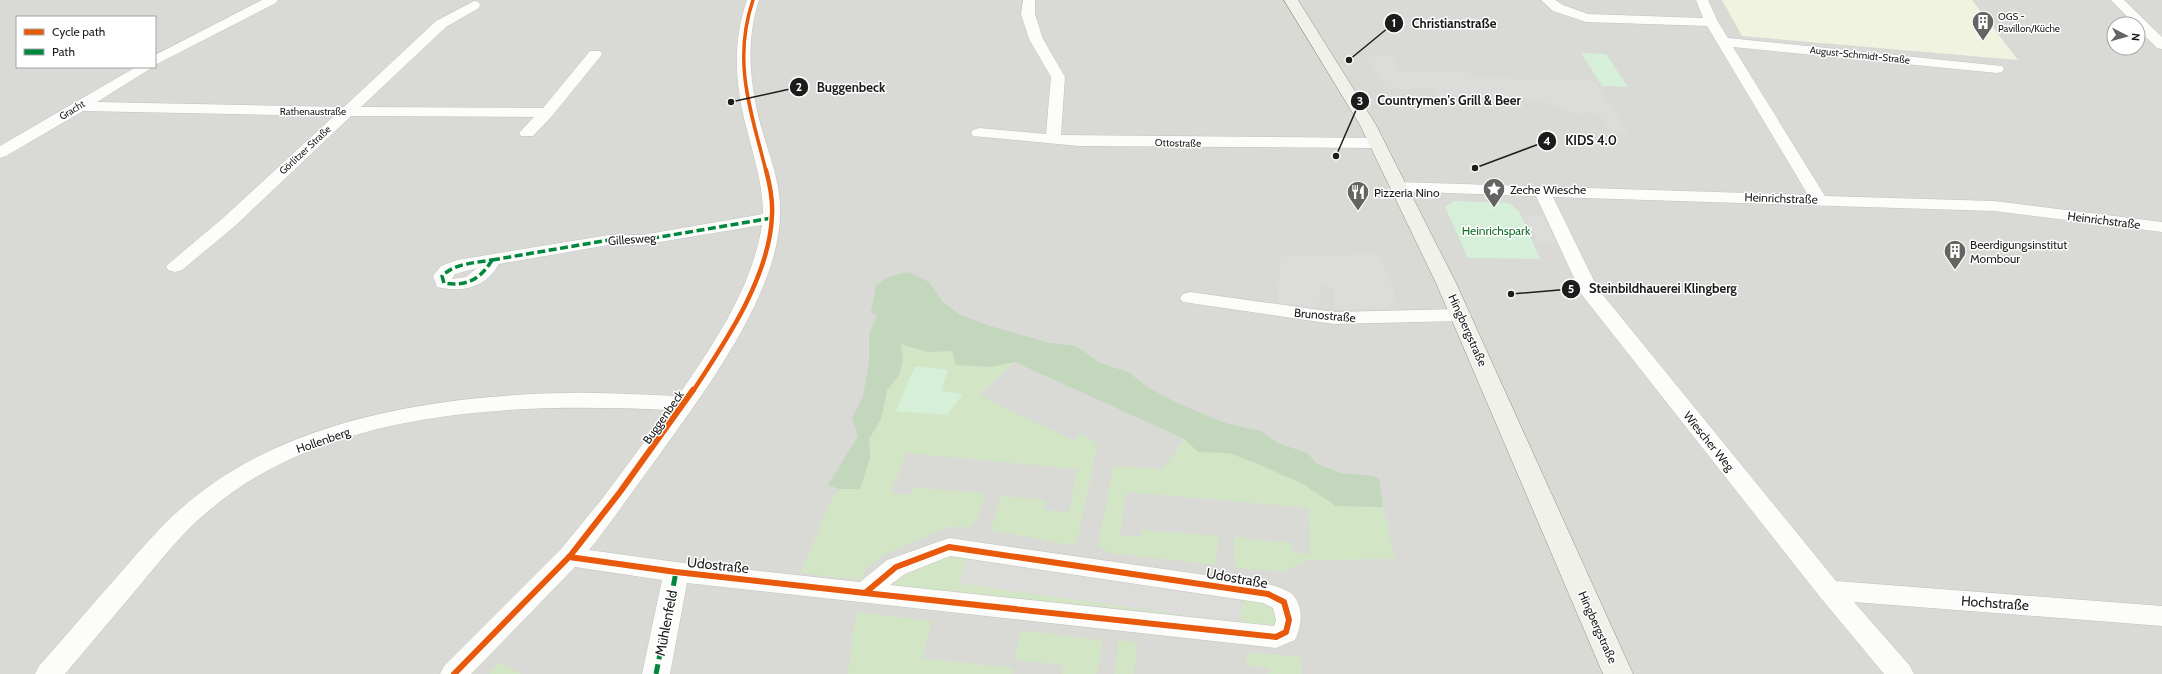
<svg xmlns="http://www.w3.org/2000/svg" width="2162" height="674" viewBox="0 0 2162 674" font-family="Cabin,sans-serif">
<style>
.residential{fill:#d9d9d6;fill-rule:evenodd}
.education{fill:#f1f3e1}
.grass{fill:#d2e6c6}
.forest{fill:#c2d7bc}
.park{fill:#d5efd8}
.parking{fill:#dcdcda}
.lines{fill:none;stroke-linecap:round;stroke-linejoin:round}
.street-casing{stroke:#c1c1bf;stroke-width:1}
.secondary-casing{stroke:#8e927f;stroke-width:1}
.street{fill:#fcfcfb;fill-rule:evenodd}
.secondary{fill:#f0f2ea;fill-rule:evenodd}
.quiet-far1{stroke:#00873e;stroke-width:3.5;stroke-dasharray:8 3.5;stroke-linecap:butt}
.quiet{stroke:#00873e;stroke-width:5;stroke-dasharray:10 5;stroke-linecap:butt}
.cycleway-far2-casing{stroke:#fff;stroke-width:5.5}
.cycleway-far1-casing{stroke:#fff;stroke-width:7}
.cycleway-casing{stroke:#fff;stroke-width:8}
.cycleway-far2{stroke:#e8590c;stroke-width:3.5}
.cycleway-far1{stroke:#e8590c;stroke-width:4.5}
.cycleway{stroke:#e8590c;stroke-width:6}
.labels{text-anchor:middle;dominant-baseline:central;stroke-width:3;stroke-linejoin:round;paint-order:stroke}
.far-poi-label{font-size:10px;fill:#1c1c1c;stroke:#fff;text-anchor:start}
.far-street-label{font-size:10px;fill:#1c1c1c;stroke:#fff}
.poi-label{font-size:12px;fill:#1c1c1c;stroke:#fff;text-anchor:start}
.street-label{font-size:12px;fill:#1c1c1c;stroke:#fff}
.park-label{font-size:12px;fill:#156f2b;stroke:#fff}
.near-street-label{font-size:14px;fill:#1c1c1c;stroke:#fff}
.leader{fill:none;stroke:#1c1c1c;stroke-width:1.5}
.callout-dot{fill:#1c1c1c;stroke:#fff;stroke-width:1.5}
.mark-label{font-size:12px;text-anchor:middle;font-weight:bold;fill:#fff}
.callout-label{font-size:13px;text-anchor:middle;font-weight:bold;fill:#1c1c1c;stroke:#fff;stroke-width:3;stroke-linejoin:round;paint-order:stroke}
</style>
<rect width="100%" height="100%" fill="#eaeae5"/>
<path class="residential" d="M 0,0 L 2162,0 L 2162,674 L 0,674 ZM 17,17 L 155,17 L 155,67 L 17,67 ZM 2114,24 L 2138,24 L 2138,48 L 2114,48 Z"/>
<polygon class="education" points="1722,0 1972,0 2018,60 1742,36"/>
<g class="grass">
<polygon points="901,344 927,352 952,351 956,365 990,367 1015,362 979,395 1074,441 1081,433 1094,442 1097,448 1076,546 991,530 1001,496 1045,500 1044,510 1069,512 1077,469 906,453 891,493 911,495 914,487 985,494 979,514 971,527 949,527 885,554 867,568 860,580 801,573 830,503 839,489 860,489 870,458 869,439 881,419 887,390 899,375 903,360"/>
<polygon points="1185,439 1198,452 1229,453 1258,464 1303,484 1336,506 1383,507 1395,559 1308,560 1283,572 1237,568 1234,559 1234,537 1291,543 1291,552 1310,554 1309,508 1126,492 1120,535 1141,537 1142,530 1219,536 1215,565 1110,553 1098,545 1114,466 1162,469"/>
<path d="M 949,555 L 968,557 L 959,583 L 1240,623 L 1242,598 C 1260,601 1272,598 1278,618 L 1274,627 L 1264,627 L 1125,609 L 893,586 L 901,574 Z"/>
<polygon points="856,612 932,621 922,658 1013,668 1012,674 848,674"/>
<polygon points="1020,630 1102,640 1097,674 1062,674 1063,665 1015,660"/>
<polygon points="1119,640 1138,643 1134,674 1114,674"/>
<polygon points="1246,652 1301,657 1302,674 1269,674 1269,668 1247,666"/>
<polygon points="500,662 521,674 489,674"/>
</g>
<polygon class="forest" points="909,272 929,282 942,301 960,315 990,326 1050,343 1076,346 1100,363 1128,372 1149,388 1177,403 1225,423 1261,431 1280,444 1307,453 1317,464 1341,473 1374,476 1379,479 1383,507 1336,506 1303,484 1258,464 1229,453 1198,452 1185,439 1015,362 990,367 956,365 952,351 927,352 901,344 903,360 899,375 887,390 881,419 869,439 870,458 860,489 839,489 828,485 858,436 852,418 863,397 869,363 869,335 877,316 871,312 876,286 887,277"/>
<g class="park">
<polygon points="1581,53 1606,54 1628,87 1602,86"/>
<polygon points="1453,201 1509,203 1519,211 1540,259 1468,258 1445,207"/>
<polygon points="915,366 948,370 941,391 963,394 947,415 896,411"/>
</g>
<g class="parking">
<polygon points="1393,55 1398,71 1470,72 1472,78 1594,80 1628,133 1611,133 1602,117 1589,112 1582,115 1542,101 1438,98 1434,89 1388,89 1366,56"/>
<polygon points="1526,216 1543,216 1556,243 1538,242"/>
<polygon points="1379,254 1393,287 1396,300 1385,308 1334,309 1334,288 1320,286 1319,307 1278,303 1280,257"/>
<polygon points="968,557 1242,598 1240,623 959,583"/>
</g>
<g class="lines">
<g class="street-casing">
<g id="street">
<polygon points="262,0 278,0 276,3 155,65 155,55"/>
<path d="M 747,0 L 759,0 C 745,43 750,87 762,130 C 769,154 779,179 780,204 C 785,286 705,391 660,454 C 636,486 614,519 589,550 L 676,562 L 860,582 L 887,560 L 949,538 L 1268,584 C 1275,586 1288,590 1293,595 C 1304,608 1302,626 1295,640 L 1276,648 L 687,583 L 670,674 L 642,674 L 662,580 L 575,567 L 471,674 L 440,674 L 444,666 L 561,549 L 602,499 L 668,410 C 516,403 328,407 206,513 C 181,534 161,560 140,585 C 115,615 90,644 65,674 L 35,674 L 39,666 C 67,634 94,603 122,571 C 144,546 165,521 191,500 C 291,417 442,395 568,393 C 605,392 642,395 678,396 C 714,344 752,288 762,225 L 642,245 L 609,245 L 499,264 C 485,288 463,293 437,287 L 433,276 L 441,266 L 457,260 L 609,235 L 642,235 L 763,214 C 763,185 754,158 747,130 C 735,86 732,43 747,0 ZM 477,268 L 466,277 L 452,279 L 455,274 ZM 950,556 L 1263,603 L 1273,608 L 1276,620 L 1274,626 L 890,585 L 905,574 Z"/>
<polygon points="1023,0 1035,0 1035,14 1043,39 1065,77 1061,135 1377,138 1383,140 1385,143 1383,146 1377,148 1079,146 973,136 971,133 973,130 979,128 1046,134 1051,77 1029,39 1021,14"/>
<polygon points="1541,0 1555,0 1563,5 1588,14 1703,18 1696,0 1708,0 1718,22 1728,38 2002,66 2004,69 2002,72 1997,73 1733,47 1825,196 1994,201 2162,222 2162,232 1994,211 1553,197 1598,289 1836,581 2162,606 2162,626 1854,602 1910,666 1914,674 1884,674 1820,597 1582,295 1536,196 1392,191 1390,187 1392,183 1398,182 1808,195 1707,26 1586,22 1553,11"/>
<polygon points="2111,0 2124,0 2162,37 2162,49 2157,48 2138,29 2138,24 2134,24"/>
<polygon points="474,1 479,2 480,5 479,8 446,27 361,107 543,108 590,51 600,51 602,54 600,57 552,116 533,136 521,136 519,133 534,117 351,116 235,226 182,270 175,272 168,270 166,266 223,218 334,116 83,111 6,156 0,158 0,146 136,67 153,67 97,102 344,107 436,21"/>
<polygon points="1190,292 1334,312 1461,309 1468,311 1471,315 1468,319 1461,321 1334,324 1183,302 1180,298 1183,294"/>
</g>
</g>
<g class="secondary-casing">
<polygon id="secondary" points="1284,0 1298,0 1376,125 1456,283 1633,674 1603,674 1436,283 1360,125"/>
</g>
<use href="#street" class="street"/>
<use href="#secondary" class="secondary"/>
<g class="quiet-far1">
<path d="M 492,260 C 481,279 466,287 444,283 L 442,276 C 455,263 475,263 492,260 Z"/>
<polyline points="492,260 609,240 642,240 772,218"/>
</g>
<polyline class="quiet" points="656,674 676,572"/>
<g class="cycleway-far2-casing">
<path id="cycleway-far2" d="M 753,0 C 732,62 751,111 766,171"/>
</g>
<g class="cycleway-far1-casing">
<path id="cycleway-far1" d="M 693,391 C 726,341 770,276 772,215 C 773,200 770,185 766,170"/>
</g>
<g class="cycleway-casing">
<g id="cycleway">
<polygon points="949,547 1268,594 1284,602 1289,620 1286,632 1276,637 865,593 896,567"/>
<polyline points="569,557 676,572 865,593"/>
<polyline points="454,674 570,556 620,492 693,390"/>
</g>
</g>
<use href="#cycleway-far2" class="cycleway-far2"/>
<use href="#cycleway-far1" class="cycleway-far1"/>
<use href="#cycleway" class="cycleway"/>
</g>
<defs>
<g id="building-pin" transform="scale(1.15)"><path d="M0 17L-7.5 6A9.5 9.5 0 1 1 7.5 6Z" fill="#646462" stroke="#fff"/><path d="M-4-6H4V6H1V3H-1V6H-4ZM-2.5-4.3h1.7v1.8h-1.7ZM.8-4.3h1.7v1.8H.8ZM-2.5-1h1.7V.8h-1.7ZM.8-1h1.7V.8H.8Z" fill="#fff"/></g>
<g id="sight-pin" transform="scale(1.15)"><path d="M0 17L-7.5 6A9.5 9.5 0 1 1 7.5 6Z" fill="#646462" stroke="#fff"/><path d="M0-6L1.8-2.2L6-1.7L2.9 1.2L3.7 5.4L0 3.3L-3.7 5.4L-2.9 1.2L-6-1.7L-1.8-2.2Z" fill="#fff"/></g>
<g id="restaurant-pin" transform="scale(1.15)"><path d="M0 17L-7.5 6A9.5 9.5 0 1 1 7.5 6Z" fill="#646462" stroke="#fff"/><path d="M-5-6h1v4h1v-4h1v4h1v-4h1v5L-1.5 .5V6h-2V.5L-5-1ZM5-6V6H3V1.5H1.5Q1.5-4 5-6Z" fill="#fff"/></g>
</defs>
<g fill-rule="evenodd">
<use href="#building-pin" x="1983" y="22"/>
<use href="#sight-pin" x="1494" y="189"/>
<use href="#restaurant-pin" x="1358" y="192"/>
<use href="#building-pin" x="1955" y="251"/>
</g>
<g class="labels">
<g class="far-poi-label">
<text x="1998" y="16">OGS -<tspan x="1998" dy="12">Pavillon/Küche</tspan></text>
</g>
<g class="far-street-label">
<text transform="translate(1860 55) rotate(6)">August-Schmidt-Straße</text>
<text transform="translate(72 110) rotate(-31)">Gracht</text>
<text x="313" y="111">Rathenaustraße</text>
<text transform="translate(1178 143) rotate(1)">Ottostraße</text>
<text transform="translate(305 150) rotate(-43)">Görlitzer Straße</text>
</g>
<g class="poi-label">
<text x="1510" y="189">Zeche Wiesche</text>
<text x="1374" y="192">Pizzeria Nino</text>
<text x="1970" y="244">Beerdigungsinstitut<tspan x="1970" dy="14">Mombour</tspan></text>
</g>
<g class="street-label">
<text transform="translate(1781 198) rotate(2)">Heinrichstraße</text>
<text transform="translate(2104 220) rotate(7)">Heinrichstraße</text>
<text transform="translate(632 239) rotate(-4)">Gillesweg</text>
<text transform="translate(1325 315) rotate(5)">Brunostraße</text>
<text transform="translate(1468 330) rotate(66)">Hingbergstraße</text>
<text transform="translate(663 417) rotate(-55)">Buggenbeck</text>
<text transform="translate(323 440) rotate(-19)">Hollenberg</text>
<text transform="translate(1709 441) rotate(51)">Wiescher Weg</text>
<text transform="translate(1598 627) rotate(66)">Hingbergstraße</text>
</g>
<g class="park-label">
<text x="1496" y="230">Heinrichspark</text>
</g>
<g class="near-street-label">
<text transform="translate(718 565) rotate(6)">Udostraße</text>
<text transform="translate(1237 578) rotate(10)">Udostraße</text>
<text transform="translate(1995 603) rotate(4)">Hochstraße</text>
<text transform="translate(666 623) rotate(-79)">Mühlenfeld</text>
</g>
</g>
<path class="leader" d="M1349 60L1394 23M731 102L799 87M1336 156L1360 101M1475 168L1547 141M1511 294L1571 289"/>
<g class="callout-dot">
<circle cx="1349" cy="60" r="4"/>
<circle cx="731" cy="102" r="4"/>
<circle cx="1336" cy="156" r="4"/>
<circle cx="1475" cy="168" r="4"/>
<circle cx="1511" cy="294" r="4"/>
<circle cx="1394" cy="23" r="10"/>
<circle cx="799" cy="87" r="10"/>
<circle cx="1360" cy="101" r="10"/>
<circle cx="1547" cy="141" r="10"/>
<circle cx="1571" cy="289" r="10"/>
</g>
<g class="mark-label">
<text x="1394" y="27">1</text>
<text x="799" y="91">2</text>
<text x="1360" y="105">3</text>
<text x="1547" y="145">4</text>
<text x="1571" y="293">5</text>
</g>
<g class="callout-label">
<text x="1454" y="28">Christianstraße</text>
<text x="851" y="92">Buggenbeck</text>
<text x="1449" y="105">Countrymen's Grill &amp; Beer</text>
<text x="1591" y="145">KIDS 4.0</text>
<text x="1663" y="293">Steinbildhauerei Klingberg</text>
</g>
<rect x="16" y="16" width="140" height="52" fill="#ffffff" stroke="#a4a4a4"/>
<rect x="24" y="29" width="20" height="6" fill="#e8590c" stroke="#a4a4a4"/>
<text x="52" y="36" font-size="12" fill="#1c1c1c">Cycle path</text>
<rect x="24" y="49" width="20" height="6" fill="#00873e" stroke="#a4a4a4"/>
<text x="52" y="56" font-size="12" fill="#1c1c1c">Path</text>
<g transform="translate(2126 36) rotate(96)"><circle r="19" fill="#ffffff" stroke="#a4a4a4"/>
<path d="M0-3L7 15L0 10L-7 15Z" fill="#646462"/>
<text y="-6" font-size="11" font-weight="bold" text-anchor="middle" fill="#1c1c1c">N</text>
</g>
</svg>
